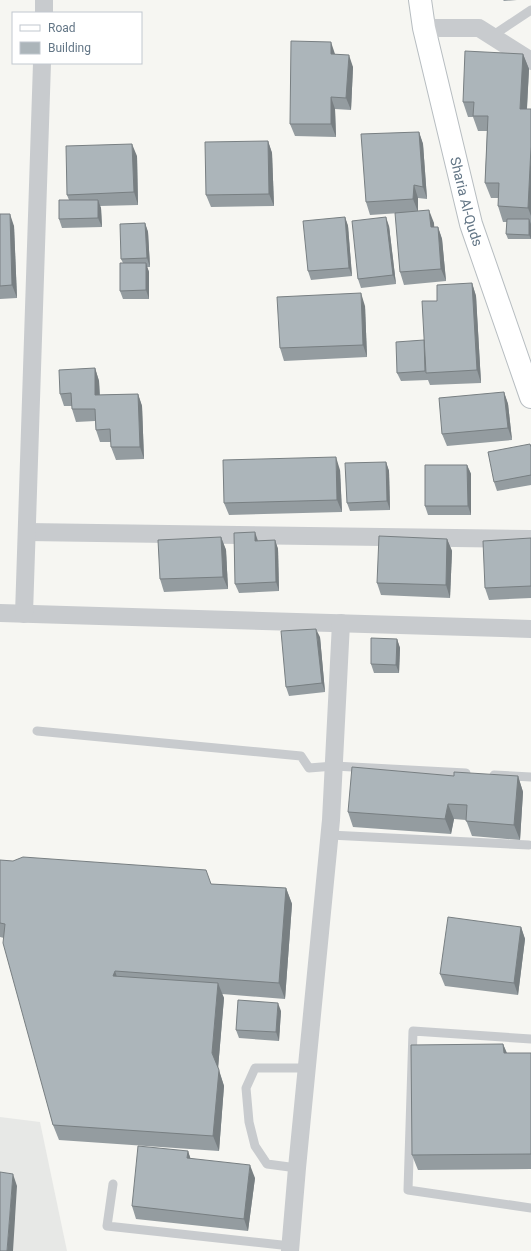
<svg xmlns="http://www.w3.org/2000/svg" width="531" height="1251" viewBox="0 0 531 1251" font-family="Roboto,sans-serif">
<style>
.built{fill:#e7e8e6}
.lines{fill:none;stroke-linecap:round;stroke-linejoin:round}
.secondary-casing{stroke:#b7bdc1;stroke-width:24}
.service{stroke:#c8cbce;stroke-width:9}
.minor{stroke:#c8cbce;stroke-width:18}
.secondary{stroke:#fff;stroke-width:22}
.wall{fill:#949ca0}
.shaded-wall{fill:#787f82}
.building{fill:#acb5ba;stroke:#787f82}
.labels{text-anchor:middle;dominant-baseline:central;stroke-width:4;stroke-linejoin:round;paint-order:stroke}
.street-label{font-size:14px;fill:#637686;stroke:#fff}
</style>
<rect width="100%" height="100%" fill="#f6f6f2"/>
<polygon class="built" points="0,1117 40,1122 67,1251 0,1251"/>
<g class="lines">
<g class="secondary-casing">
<g id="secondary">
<path id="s1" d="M 420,0 L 424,28 L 471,224 L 531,397"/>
</g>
</g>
<g class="service">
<polyline points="492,36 531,10"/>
<polyline points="37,731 301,756 309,768 334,766 466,773"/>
<polyline points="494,775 531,777"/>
<polyline points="330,835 529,845"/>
<polyline points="531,1039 413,1031 408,1190 531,1208"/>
<polyline points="297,1168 267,1164 255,1146 249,1122 246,1088 255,1068 307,1068"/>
<polyline points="113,1184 107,1226 291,1246"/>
</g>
<g class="minor">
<polyline points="44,13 44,0"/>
<polyline points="424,28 479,28 531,61"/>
<polyline points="27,532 531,539"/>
<polyline points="0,613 531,629"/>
<polyline points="24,614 42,63"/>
<polyline points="290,1251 297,1168 331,820 341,623"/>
</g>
<use href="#secondary" class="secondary"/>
</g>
<g class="wall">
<polygon points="503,0 517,0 504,1"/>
<polygon points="335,54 353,67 351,110 335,109 336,137 295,136 290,124"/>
<polygon points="523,54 529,69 527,109 531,109 531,239 508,239 506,234 507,222 503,222 498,206 498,198 491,198 485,183 487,131 478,131 473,117 468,117 463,102"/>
<polygon points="419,132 423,144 427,199 418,198 418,211 434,223 434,227 438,227 442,239 446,281 404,285 400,272 400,213 370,215 366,202"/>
<polygon points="268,141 272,153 274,206 211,207 206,195"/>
<polygon points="137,156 138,205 100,206 101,208 102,227 62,228 59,219 69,200 67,195"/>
<polygon points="0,214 14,226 17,298 0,299"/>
<polygon points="345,217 348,226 352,276 311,280 308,271"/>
<polygon points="145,223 148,232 150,267 147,267 149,272 149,299 123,299 120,291 123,263 121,259"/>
<polygon points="389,226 396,284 361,288 358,279"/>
<polygon points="472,283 476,296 481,383 430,385 428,380 401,381 397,373 424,342 437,301"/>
<polygon points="365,306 367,357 284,361 280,348"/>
<polygon points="95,368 99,381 100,395 138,394 142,406 144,459 116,460 111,447 111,442 100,442 96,430 95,421 76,422 72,409 72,406 64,406 60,394"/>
<polygon points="504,392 508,404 512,440 447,446 442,434"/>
<polygon points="531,445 531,485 497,491 494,482"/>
<polygon points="386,462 389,471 390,510 350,511 347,503"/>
<polygon points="467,465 471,474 471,515 428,515 425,506"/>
<polygon points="340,470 342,512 229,515 224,503"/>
<polygon points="221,537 226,550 228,589 164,592 160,579"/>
<polygon points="531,538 531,598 489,600 485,588"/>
<polygon points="447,539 452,551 450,598 381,595 377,583"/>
<polygon points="275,540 278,549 279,591 239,593 235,584 258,541"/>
<polygon points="320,637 325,692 289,696 286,687"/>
<polygon points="397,639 400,648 399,673 374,673 371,664"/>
<polygon points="454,776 518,776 523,792 520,840 472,836 466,820 454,819 451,834 353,827 348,812"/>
<polygon points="0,860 211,884 286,888 292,904 285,999 222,994 224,998 218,1068 224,1086 219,1151 59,1140 53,1125 4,938 0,937"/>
<polygon points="521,927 525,939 518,995 445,986 440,974"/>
<polygon points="281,1011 279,1041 239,1038 236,1030"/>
<polygon points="503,1044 507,1053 531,1053 531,1169 418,1170 412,1155"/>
<polygon points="188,1151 190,1158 255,1178 248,1231 136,1219 132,1206"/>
</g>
<g class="shaded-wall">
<polygon points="331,42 335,54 331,54"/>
<polygon points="523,54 529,69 526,124 520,109"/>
<polygon points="349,55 353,67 351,110 346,98"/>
<polygon points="331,97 335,109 336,137 331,124"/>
<polygon points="419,132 423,144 427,199 423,187"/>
<polygon points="268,141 272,153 274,206 269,194"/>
<polygon points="132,144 137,156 138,205 134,192"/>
<polygon points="531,147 531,216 528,208"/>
<polygon points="414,185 418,198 418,212 413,199"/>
<polygon points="98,200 101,208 102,227 98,218"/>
<polygon points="429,210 434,223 435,239 431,227"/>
<polygon points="10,214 14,226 17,298 12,285"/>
<polygon points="345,217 348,226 352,276 349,268"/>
<polygon points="386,217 389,226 396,284 393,275"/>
<polygon points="529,219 531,224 531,239 529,235"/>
<polygon points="145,223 148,232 150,267 147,258"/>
<polygon points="438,227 442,239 446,281 441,269"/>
<polygon points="146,263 149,272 149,299 146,290"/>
<polygon points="472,283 476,296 481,383 477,370"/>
<polygon points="361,293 365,306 367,357 363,345"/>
<polygon points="95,368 99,381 100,407 95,395"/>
<polygon points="504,392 508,404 512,440 508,428"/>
<polygon points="138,394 142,406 144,459 140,447"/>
<polygon points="336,457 340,470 342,512 337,500"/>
<polygon points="386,462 389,471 390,510 387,501"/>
<polygon points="467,465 471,474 471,515 468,506"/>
<polygon points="255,532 258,541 255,541"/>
<polygon points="221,537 226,550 228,589 223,577"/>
<polygon points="447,539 452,551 450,598 446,585"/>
<polygon points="275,540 278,549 279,591 276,582"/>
<polygon points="316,629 320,637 325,692 322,683"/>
<polygon points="397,639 400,648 399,673 396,665"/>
<polygon points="518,776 523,792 520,840 514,825"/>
<polygon points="448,804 454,819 451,834 445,819"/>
<polygon points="286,888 292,904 285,999 279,983"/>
<polygon points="521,927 525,939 518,995 514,983"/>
<polygon points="115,971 120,986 113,976"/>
<polygon points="218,983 224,998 218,1069 212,1053"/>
<polygon points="278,1003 281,1011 279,1041 276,1032"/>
<polygon points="503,1044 509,1059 504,1053"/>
<polygon points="219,1070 224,1086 219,1151 213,1136"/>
<polygon points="188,1151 192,1163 187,1158"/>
<polygon points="250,1165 255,1178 248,1231 244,1219"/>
<polygon points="13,1174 17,1186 13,1251 7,1251"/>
</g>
<g class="building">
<polygon points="291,41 331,42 331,54 349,55 346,98 331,97 331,124 290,124"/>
<polygon points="465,51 523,54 520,109 531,109 531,147 528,208 498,206 499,183 485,183 488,116 473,116 474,102 463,102"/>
<polygon points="419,132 423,187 414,185 413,199 366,202 361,134"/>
<polygon points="268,141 269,194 206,195 205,142"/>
<polygon points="132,144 134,192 67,195 66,146"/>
<polygon points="59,200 98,200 98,218 59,219"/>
<polygon points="429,210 431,227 438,227 441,269 400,272 395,213"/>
<polygon points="0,214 10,214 12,285 0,286"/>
<polygon points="345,217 349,268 308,271 303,221"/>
<polygon points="386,217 393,275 358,279 352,221"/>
<polygon points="507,219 529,219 529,235 506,234"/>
<polygon points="145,223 147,258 121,259 120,224"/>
<polygon points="120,263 146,263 146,290 120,291"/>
<polygon points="472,283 477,370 426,373 422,301 437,301 437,285"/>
<polygon points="361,293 363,345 280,348 277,297"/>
<polygon points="424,340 425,371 397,373 396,342"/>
<polygon points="95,368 95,395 138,394 140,447 111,447 110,429 96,430 95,409 72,409 71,393 60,394 59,370"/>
<polygon points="504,392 508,428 442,434 439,398"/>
<polygon points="530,444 531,447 531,475 494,482 488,452"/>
<polygon points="336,457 337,500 224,503 223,460"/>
<polygon points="386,462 387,501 347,503 345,463"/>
<polygon points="425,465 467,465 468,506 425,506"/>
<polygon points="255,532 255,541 275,540 276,582 235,584 234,533"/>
<polygon points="379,536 447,539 446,585 377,583"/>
<polygon points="221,537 223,577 160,579 158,540"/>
<polygon points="531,538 531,586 485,588 483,541"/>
<polygon points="316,629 322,683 286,687 281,631"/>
<polygon points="371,638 397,639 396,665 371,664"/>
<polygon points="352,767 454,776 454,772 518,776 514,825 466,821 467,805 448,804 445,819 348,812"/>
<polygon points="23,857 206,870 211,884 286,888 279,983 115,971 113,976 218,983 212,1053 219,1070 213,1136 53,1125 3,943 5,924 0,923 0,860 13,861"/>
<polygon points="448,917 521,927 514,983 440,974"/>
<polygon points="238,1000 278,1003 276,1032 236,1030"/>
<polygon points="503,1044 504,1053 531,1053 531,1154 412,1155 411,1045"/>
<polygon points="138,1146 188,1151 187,1158 250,1165 244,1219 132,1206"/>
<polygon points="0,1172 13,1174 7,1251 0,1251"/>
</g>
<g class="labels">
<g class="street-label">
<text stroke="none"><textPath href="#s1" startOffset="207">Sharia Al-Quds</textPath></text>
</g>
</g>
<rect x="12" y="12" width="130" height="52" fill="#ffffff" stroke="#c1c8cf"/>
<rect x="20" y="25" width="20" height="6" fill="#ffffff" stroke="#c1c8cf"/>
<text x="48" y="32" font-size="12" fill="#637686">Road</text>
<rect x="20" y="42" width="20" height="12" fill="#acb5ba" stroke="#c1c8cf"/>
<text x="48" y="52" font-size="12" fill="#637686">Building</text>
</svg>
